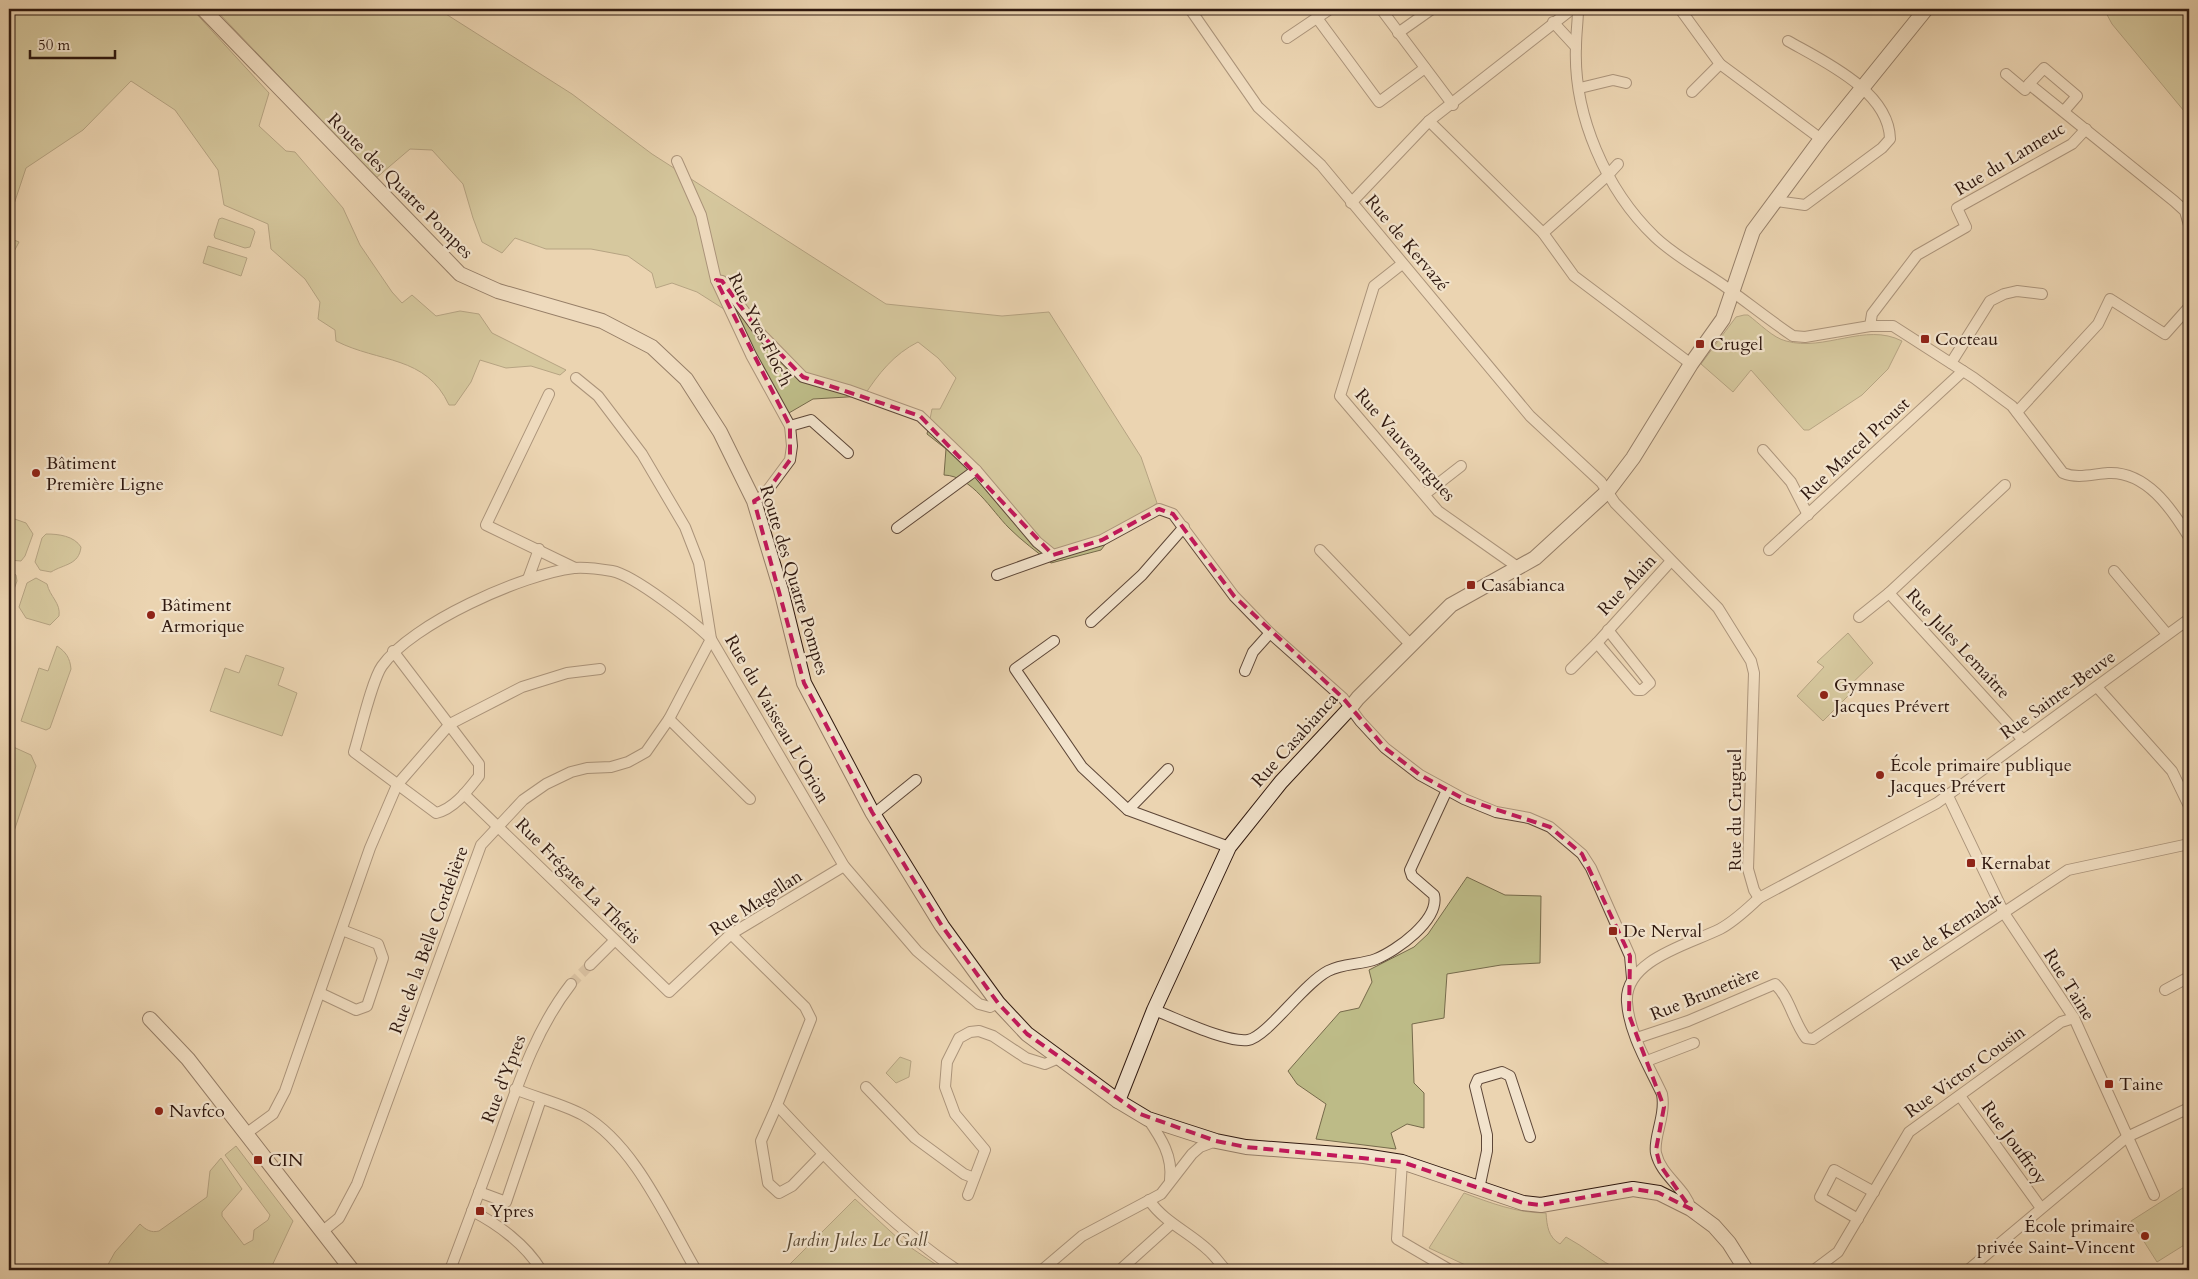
<svg xmlns="http://www.w3.org/2000/svg" width="2198" height="1279" viewBox="0 0 2198 1279" font-family="Cardo,serif">
<style>
.green{fill:#bdbb87;stroke:#766a4b}
.lines{fill:none;stroke-linecap:round;stroke-linejoin:round}
.street-tunnel{stroke:#c5ae91;stroke-width:10;stroke-dasharray:10 5;stroke-linecap:butt}
.street-casing{stroke:#5e4738;stroke-width:12}
.secondary-casing{stroke:#2f180f;stroke-width:16}
.street{stroke:#f2e3cc;stroke-width:10}
.secondary{stroke:#f2e3cc;stroke-width:14}
.marked{fill:none;stroke:#c2185b;stroke-width:4;stroke-dasharray:10 6;stroke-linejoin:round}
.poi-dot{fill:#8f2418;stroke:#f2e3cc;stroke-width:2}
.labels{text-anchor:middle;dominant-baseline:central;stroke-width:4.5;stroke-linejoin:round;paint-order:stroke}
.street-label{font-size:18px;fill:#2f180f;stroke:#f2e3cc}
.poi-label{font-size:18px;fill:#2f180f;stroke:#f2e3cc;text-anchor:start}
.park-label{font-size:18px;font-style:italic;fill:#5a4933;stroke:#f2e3cc}
</style>
<rect width="100%" height="100%" fill="#ebd4b1"/>
<filter id="stains"><feTurbulence type="fractalNoise" baseFrequency=".004" numOctaves="4"/><feColorMatrix values="0 0 0 0 .2 0 0 0 0 .09 0 0 0 0 .02 0 0 0 .5 -.17"/></filter>
<radialGradient id="worn" r=".72"><stop offset=".6" stop-color="#630" stop-opacity="0"/><stop offset="1" stop-color="#630" stop-opacity=".3"/></radialGradient>
<g class="green">
<path d="M 9,9 L 192,9 L 269,93 L 259,126 L 286,151 L 295,152 L 343,208 L 360,245 L 392,292 L 402,303 L 412,295 L 436,316 L 460,311 L 479,314 L 492,333 L 566,370 L 560,375 L 531,366 L 506,368 L 480,360 L 471,382 L 455,405 L 449,405 C 426,355 379,363 336,341 L 335,330 L 318,319 L 320,302 L 305,279 L 271,249 L 268,224 L 224,205 L 218,170 L 175,110 L 131,81 L 83,130 L 26,168 L 9,219 Z"/>
<path d="M 215,9 L 438,9 L 572,94 L 652,154 L 886,304 L 1002,316 L 1049,312 L 1141,457 L 1157,503 L 1107,542 L 1101,550 L 1051,563 C 1037,552 1022,541 1009,528 C 991,510 972,476 944,475 L 946,449 L 927,434 L 932,409 L 940,409 L 956,378 L 938,358 L 918,342 C 894,354 878,374 864,396 L 813,399 L 782,417 L 727,311 L 697,292 L 672,283 L 656,288 L 652,273 L 628,256 L 591,249 L 546,249 L 515,238 L 502,253 L 482,242 L 473,218 L 463,184 L 432,150 L 410,149 L 376,178 Z"/>
<polygon points="2104,9 2189,9 2189,117 2112,24"/>
<polygon points="222,218 253,229 255,232 250,247 245,248 215,238 214,235 219,219"/>
<polygon points="9,238 19,242 9,261"/>
<polygon points="208,246 247,258 241,276 203,263"/>
<path d="M 1744,315 L 1748,315 C 1759,323 1773,338 1786,341 C 1825,352 1865,322 1902,341 L 1888,369 L 1862,395 L 1809,430 L 1804,430 L 1751,370 L 1733,392 L 1701,364 L 1736,317 Z"/>
<polygon points="9,517 26,523 33,534 25,556 21,561 9,560"/>
<path d="M 46,534 C 59,534 74,536 81,547 C 79,565 64,564 51,572 L 40,570 L 35,562 L 42,538 Z"/>
<polygon points="9,570 16,575 17,581 9,603"/>
<path d="M 36,578 L 47,584 C 50,597 61,603 59,616 L 50,625 L 26,618 L 19,607 L 27,583 Z"/>
<polygon points="1848,633 1873,663 1846,689 1850,694 1823,721 1797,696 1824,667 1817,662"/>
<path d="M 57,646 C 66,652 70,658 71,669 L 50,728 L 46,730 L 21,721 L 39,668 L 48,671 Z"/>
<polygon points="246,655 284,668 278,685 297,693 282,736 210,711 225,668 239,673"/>
<polygon points="9,745 31,755 36,766 9,846"/>
<polygon points="1467,877 1505,895 1541,896 1540,963 1501,965 1447,974 1444,1018 1412,1024 1414,1083 1424,1093 1424,1128 1407,1124 1391,1133 1396,1149 1316,1139 1326,1104 1297,1084 1288,1071 1340,1012 1359,1008 1372,982 1369,970 1414,947 1428,934"/>
<polygon points="900,1057 911,1061 909,1077 896,1083 886,1073"/>
<path d="M 236,1146 L 293,1221 L 270,1270 L 105,1270 L 115,1252 L 140,1224 C 146,1230 151,1233 159,1231 L 207,1197 L 210,1171 L 221,1158 L 242,1189 L 222,1212 L 222,1216 L 244,1245 L 253,1240 L 254,1230 L 268,1220 L 270,1215 L 225,1155 Z"/>
<polygon points="2189,1184 2189,1242 2157,1262 2131,1221"/>
<path d="M 1464,1193 C 1491,1203 1516,1213 1546,1213 C 1547,1226 1548,1237 1560,1244 L 1566,1237 C 1585,1247 1600,1261 1619,1270 L 1476,1270 L 1429,1248 Z"/>
<polygon points="855,1199 901,1241 944,1270 784,1270"/>
</g>
<g class="lines">
<polyline class="street-tunnel" points="571,984 590,965"/>
<g class="street-casing">
<g id="street">
<polyline points="1190,9 1258,107 1321,165 1530,416 1601,482 1615,503 1718,608 1751,661 1754,673 1748,869 1754,890 1759,898"/>
<polyline points="1381,9 1453,105"/>
<path d="M 1578,9 C 1578,21 1576,34 1576,46 C 1573,115 1606,190 1655,237 C 1675,256 1700,269 1723,285 C 1747,302 1769,320 1793,336 L 1805,337 L 1870,326 L 1893,326 L 1974,378 L 2012,406 L 2063,473 C 2077,479 2093,474 2108,473 C 2146,471 2171,508 2189,537"/>
<polyline points="1680,9 1720,64 1821,139"/>
<polyline points="1317,18 1379,102 1425,68"/>
<polyline points="1553,22 1576,47"/>
<polyline points="1398,33 1432,9"/>
<polyline points="1287,38 1330,9"/>
<polyline points="2006,74 2025,90 2029,84 2174,201 2185,211 2189,225"/>
<polyline points="2029,84 2044,68 2077,96 2064,111"/>
<polyline points="1580,88 1613,80 1626,83"/>
<polyline points="1692,92 1720,64"/>
<polyline points="1429,121 1543,233 1574,276 1691,364"/>
<polyline points="677,161 701,215 716,280 751,355 790,426 792,446 790,460 764,495 754,501"/>
<path d="M 1776,201 L 1805,205 L 1882,148 L 1890,139 C 1889,91 1823,61 1788,41"/>
<polyline points="1351,203 1429,121 1572,9"/>
<polyline points="1543,233 1607,176 1618,164"/>
<polyline points="1402,264 1374,286 1340,396 1438,511 1519,568"/>
<polyline points="716,280 722,281 761,334 803,377 848,390 920,416 976,470 1037,542 1053,555 1102,540 1159,509 1173,514 1234,596 1270,633 1343,698 1360,721 1385,748 1420,775 1464,799 1496,812 1529,818 1550,827 1582,854 1591,868 1630,956 1632,978"/>
<polyline points="1870,326 1872,314 1917,255 1966,227 1957,208 2072,144 2086,129"/>
<polyline points="1951,363 1990,301 2004,294 2017,291 2042,294"/>
<polyline points="576,378 598,396 642,454 685,527 699,563 711,639 844,866 917,951 979,1004 990,1007 998,1003"/>
<polyline points="549,394 486,525 575,568"/>
<polyline points="2017,412 2098,324 2110,299 2165,334 2189,307"/>
<polyline points="790,426 811,420 848,453"/>
<polyline points="1763,450 1791,482 1808,515"/>
<polyline points="2005,485 1889,593 2023,740"/>
<polyline points="1425,494 1461,466"/>
<polyline points="897,528 976,470"/>
<polyline points="1320,550 1410,644"/>
<polyline points="1769,550 1963,371"/>
<polyline points="2114,571 2167,634"/>
<polyline points="997,575 1053,555"/>
<polyline points="528,579 539,549"/>
<polyline points="1859,617 1889,593"/>
<polyline points="1091,622 1142,575 1184,527"/>
<polyline points="1054,641 1015,669 1082,767 1128,810 1229,847"/>
<polyline points="1597,643 1637,690 1642,690 1650,683 1608,630"/>
<polyline points="1571,669 1597,643 1671,561"/>
<polyline points="1245,671 1253,652 1270,633"/>
<polyline points="2097,687 2172,771 2189,806"/>
<polyline points="669,719 750,799"/>
<polyline points="464,794 669,992 731,934 844,866"/>
<polyline points="1948,796 2004,913 2074,1018 2154,1195"/>
<polyline points="1128,810 1168,769"/>
<polyline points="874,814 916,780"/>
<path d="M 731,934 L 805,1007 L 811,1019 L 777,1105 C 832,1164 890,1225 957,1270"/>
<polyline points="590,965 614,941"/>
<polyline points="2165,990 2189,977"/>
<polyline points="320,993 356,1010 367,1006 383,958 378,944 342,930"/>
<path d="M 1154,1010 C 1176,1018 1226,1043 1248,1040 C 1267,1037 1303,984 1328,971 C 1343,963 1361,965 1376,959 C 1396,951 1440,920 1434,895 L 1412,876 L 1410,870 L 1447,790"/>
<path d="M 1637,1038 L 1688,1021 L 1775,984 C 1790,998 1793,1021 1806,1038 L 1813,1039 L 2068,870 L 2189,844"/>
<polyline points="1647,1061 1694,1043"/>
<polyline points="866,1087 915,1138 964,1174 974,1178"/>
<path d="M 515,1089 C 537,1098 563,1104 583,1115 C 635,1145 666,1219 696,1270"/>
<polyline points="1960,1096 2041,1208"/>
<polyline points="777,1105 761,1141 768,1183 779,1193 792,1186 823,1154"/>
<path d="M 1148,1119 C 1161,1138 1173,1156 1170,1180"/>
<polyline points="247,1133 273,1114 285,1091 370,848 397,785 450,724 522,687 567,673 600,669"/>
<polyline points="1402,1162 1397,1239 1450,1270"/>
<polyline points="1479,1189 1487,1151 1487,1135 1475,1086 1478,1079 1502,1072 1510,1076 1530,1137"/>
<polyline points="479,1192 506,1202 541,1099"/>
<polyline points="968,1195 985,1150 955,1114 945,1087 947,1062 959,1038 970,1032 979,1031 993,1036 1026,1058 1045,1064 1059,1058"/>
<path d="M 1149,1200 C 1164,1222 1189,1232 1208,1250 C 1215,1256 1220,1264 1226,1270"/>
<path d="M 1691,1209 C 1685,1187 1661,1176 1656,1153 C 1653,1138 1666,1116 1662,1094 C 1649,1066 1629,1034 1627,1002 C 1624,960 1690,944 1720,929 C 1735,921 1747,909 1759,898 L 1937,803 L 2189,619"/>
<path d="M 472,1211 C 498,1224 526,1245 541,1270"/>
<polyline points="1858,1219 1820,1197 1834,1170 1874,1192"/>
<path d="M 323,1231 L 339,1218 L 357,1184 L 481,845 L 523,800 L 546,784 L 571,772 L 587,768 L 611,767 L 628,762 L 646,752 L 669,719 L 711,639 C 694,622 634,575 612,571 C 600,569 585,567 574,568 C 523,574 411,624 382,666 C 372,680 360,733 354,752 L 436,813 C 454,809 468,790 479,776 L 479,764 L 393,651"/>
<path d="M 450,1270 C 467,1225 484,1180 500,1135 C 519,1081 536,1029 571,984"/>
<polyline points="1042,1270 1082,1236 1161,1194 1192,1154 1200,1147 1216,1141"/>
<polyline points="1120,1270 1171,1224"/>
<polyline points="1814,1270 1838,1252 1909,1132 2061,1022 2074,1018"/>
<polyline points="1968,1270 2127,1137 2189,1108"/>
</g>
</g>
<g class="secondary-casing">
<g id="secondary">
<polyline points="203,9 460,274 498,291 602,321 652,347 686,379 720,432 754,501 781,590 804,683 872,812 942,926 998,1003 1027,1034 1118,1101 1148,1119 1216,1141 1246,1147 1364,1156 1402,1162 1523,1203 1541,1205 1633,1189 1659,1193 1691,1209 1714,1226 1729,1243 1746,1270"/>
<polyline points="150,1019 188,1059 352,1270"/>
<polyline points="1118,1101 1154,1010 1229,847 1281,782 1350,708 1358,698 1451,605 1535,558 1608,491 1633,458 1691,364 1723,319 1753,231 1821,139 1926,9"/>
</g>
</g>
<use href="#street" class="street"/>
<use href="#secondary" class="secondary"/>
</g>
<path d="M0 0H2198V1279H0ZM 716,280 L 722,281 L 761,334 L 803,377 L 920,416 L 1053,555 L 1102,540 L 1159,509 L 1173,514 L 1234,596 L 1343,698 L 1385,748 L 1420,775 L 1464,799 L 1550,827 L 1582,854 L 1630,956 L 1629,1015 L 1664,1107 L 1656,1150 L 1660,1165 L 1691,1209 L 1659,1193 L 1633,1189 L 1541,1205 L 1523,1203 L 1402,1162 L 1246,1147 L 1216,1141 L 1140,1114 L 1027,1034 L 998,1003 L 942,926 L 872,812 L 804,683 L 754,501 L 764,495 L 790,460 L 790,426 Z" fill="#ebd4b1" fill-opacity=".55" fill-rule="evenodd"/>
<path class="marked" d="M 716,280 L 722,281 L 761,334 L 803,377 L 920,416 L 1053,555 L 1102,540 L 1159,509 L 1173,514 L 1234,596 L 1343,698 L 1385,748 L 1420,775 L 1464,799 L 1550,827 L 1582,854 L 1630,956 L 1629,1015 L 1664,1107 L 1656,1150 L 1660,1165 L 1691,1209 L 1659,1193 L 1633,1189 L 1541,1205 L 1523,1203 L 1402,1162 L 1246,1147 L 1216,1141 L 1140,1114 L 1027,1034 L 998,1003 L 942,926 L 872,812 L 804,683 L 754,501 L 764,495 L 790,460 L 790,426 Z"/>
<g class="poi-dot">
<rect x="1920" y="334" width="10" height="10" rx="2.5"/>
<rect x="1695" y="339" width="10" height="10" rx="2.5"/>
<circle cx="36" cy="473" r="5"/>
<rect x="1466" y="580" width="10" height="10" rx="2.5"/>
<circle cx="151" cy="615" r="5"/>
<circle cx="1824" cy="695" r="5"/>
<circle cx="1880" cy="775" r="5"/>
<rect x="1966" y="858" width="10" height="10" rx="2.5"/>
<rect x="1608" y="926" width="10" height="10" rx="2.5"/>
<rect x="2104" y="1079" width="10" height="10" rx="2.5"/>
<circle cx="159" cy="1111" r="5"/>
<rect x="253" y="1155" width="10" height="10" rx="2.5"/>
<rect x="475" y="1206" width="10" height="10" rx="2.5"/>
<circle cx="2145" cy="1236" r="5"/>
</g>
<g class="labels">
<g class="street-label">
<text transform="translate(2010 159) rotate(-31)">Rue du Lanneuc</text>
<text transform="translate(400 186) rotate(45)">Route des Quatre Pompes</text>
<text transform="translate(1407 243) rotate(50)">Rue de Kervazé</text>
<text transform="translate(760 330) rotate(64)">Rue Yves Floc'h</text>
<text transform="translate(1405 445) rotate(49)">Rue Vauvenargues</text>
<text transform="translate(1855 449) rotate(-43)">Rue Marcel Proust</text>
<text transform="translate(794 580) rotate(73)">Route des Quatre Pompes</text>
<text transform="translate(1627 585) rotate(-47)">Rue Alain</text>
<text transform="translate(1958 644) rotate(47)">Rue Jules Lemaître</text>
<text transform="translate(2058 695) rotate(-36)">Rue Sainte-Beuve</text>
<text transform="translate(777 719) rotate(60)">Rue du Vaisseau L'Orion</text>
<text transform="translate(1295 740) rotate(-48)">Rue Casabianca</text>
<text transform="translate(1735 810) rotate(-90)">Rue du Cruguel</text>
<text transform="translate(578 881) rotate(45)">Rue Frégate La Thétis</text>
<text transform="translate(756 903) rotate(-33)">Rue Magellan</text>
<text transform="translate(1946 932) rotate(-33)">Rue de Kernabat</text>
<text transform="translate(429 940) rotate(-70)">Rue de la Belle Cordelière</text>
<text transform="translate(2069 985) rotate(58)">Rue Taine</text>
<text transform="translate(1705 994) rotate(-22)">Rue Brunetière</text>
<text transform="translate(1965 1072) rotate(-36)">Rue Victor Cousin</text>
<text transform="translate(504 1079) rotate(-69)">Rue d'Ypres</text>
<text transform="translate(2014 1143) rotate(54)">Rue Jouffroy</text>
</g>
<g class="poi-label">
<text x="1935" y="339">Cocteau</text>
<text x="1710" y="344">Crugel</text>
<text x="46" y="463">Bâtiment<tspan x="46" dy="21">Première Ligne</tspan></text>
<text x="1481" y="585">Casabianca</text>
<text x="161" y="605">Bâtiment<tspan x="161" dy="21">Armorique</tspan></text>
<text x="1834" y="685">Gymnase<tspan x="1834" dy="21">Jacques Prévert</tspan></text>
<text x="1890" y="765">École primaire publique<tspan x="1890" dy="21">Jacques Prévert</tspan></text>
<text x="1981" y="863">Kernabat</text>
<text x="1623" y="931">De Nerval</text>
<text x="2119" y="1084">Taine</text>
<text x="169" y="1111">Navfco</text>
<text x="268" y="1160">CIN</text>
<text x="490" y="1211">Ypres</text>
<text x="2135" y="1226" text-anchor="end">École primaire<tspan x="2135" dy="21">privée Saint-Vincent</tspan></text>
</g>
<g class="park-label">
<text x="857" y="1240">Jardin Jules Le Gall</text>
</g>
</g>
<rect width="2198" height="1279" fill="none" stroke="#ebd4b1" stroke-width="30"/>
<rect x="10" y="10" width="2178" height="1259" fill="none" stroke="#2f180f" stroke-width="2.5"/>
<rect x="15" y="15" width="2168" height="1249" fill="none" stroke="#2f180f"/>
<path d="M30 50v8h85v-8" fill="none" stroke="#2f180f" stroke-width="2.5"/>
<text x="38" y="50" font-size="15" fill="#2f180f" stroke="#f2e3cc" stroke-width="4" paint-order="stroke">50 m</text>
<rect width="100%" height="100%" filter="url(#stains)"/>
<rect width="100%" height="100%" fill="url(#worn)"/>
</svg>
